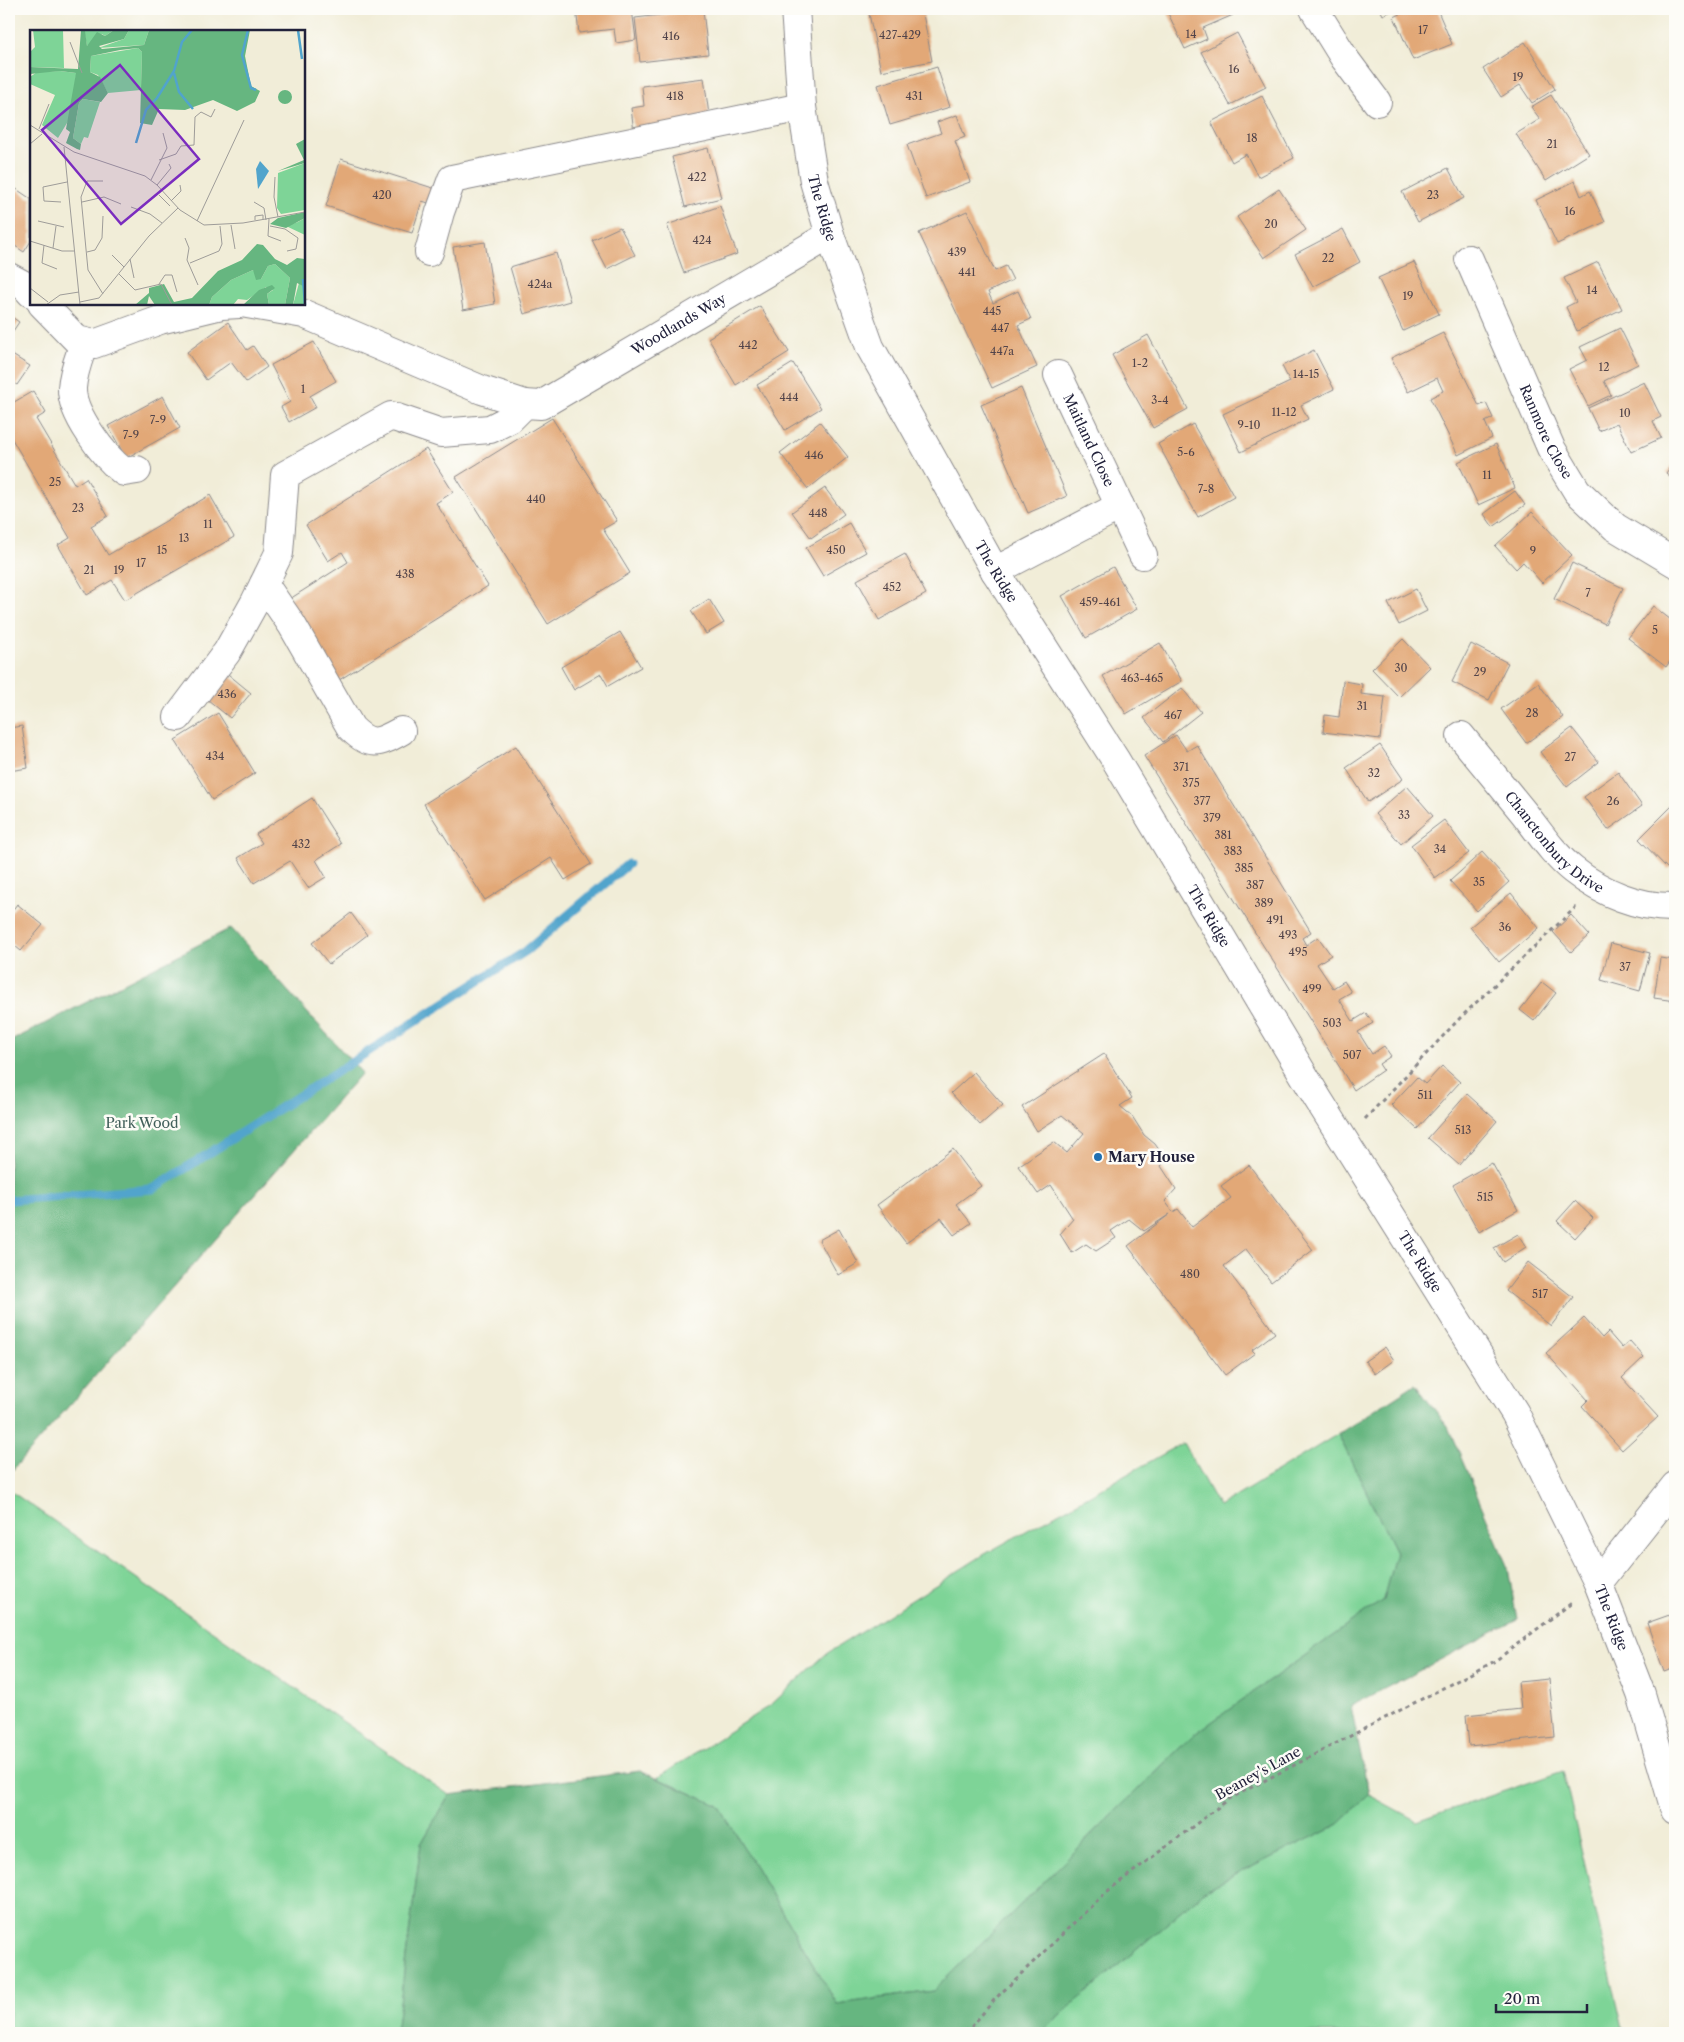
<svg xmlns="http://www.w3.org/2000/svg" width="1684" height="2042" viewBox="0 0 1684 2042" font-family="'Libre Caslon Text',serif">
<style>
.green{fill:#7ed497;stroke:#507b69}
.forest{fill:#66b680;stroke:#446c5e}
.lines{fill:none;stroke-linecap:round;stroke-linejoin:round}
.stream{stroke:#51a4cc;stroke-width:9}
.building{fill:#e2a877}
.minor-casing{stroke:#8a888a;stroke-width:30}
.major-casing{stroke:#8a888a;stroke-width:30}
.path{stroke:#8a888a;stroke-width:3;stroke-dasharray:4 4;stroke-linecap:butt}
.minor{stroke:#fff;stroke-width:28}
.major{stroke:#fff;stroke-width:28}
.poi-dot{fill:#1f6fb2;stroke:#fdfcf7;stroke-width:2}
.labels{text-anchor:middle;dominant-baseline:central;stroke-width:5;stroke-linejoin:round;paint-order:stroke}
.number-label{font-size:11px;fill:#52444a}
.street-label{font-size:14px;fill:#22223b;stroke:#fdfcf7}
.park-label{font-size:14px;fill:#42605b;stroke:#fdfcf7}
.poi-label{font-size:14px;font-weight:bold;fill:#22223b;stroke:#fdfcf7;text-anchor:start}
.inset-river{fill:none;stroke:#51a4cc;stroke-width:2.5}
.inset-road{fill:none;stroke:#9e9c99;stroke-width:1}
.view{fill:#7b2cbf;fill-opacity:0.15;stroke:#7b2cbf;stroke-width:2.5}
.inset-edge{fill:none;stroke:#22223b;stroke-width:2.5}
</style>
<rect width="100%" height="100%" fill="#fdfcf7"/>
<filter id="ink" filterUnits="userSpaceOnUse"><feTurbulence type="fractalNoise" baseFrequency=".02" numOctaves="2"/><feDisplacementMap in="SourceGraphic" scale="10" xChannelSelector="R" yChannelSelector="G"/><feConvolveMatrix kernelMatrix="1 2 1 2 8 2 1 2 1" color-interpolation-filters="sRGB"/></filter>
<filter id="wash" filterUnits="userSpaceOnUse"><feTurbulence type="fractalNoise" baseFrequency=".0096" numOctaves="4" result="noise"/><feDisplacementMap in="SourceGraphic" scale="20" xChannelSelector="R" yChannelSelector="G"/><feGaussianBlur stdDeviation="1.12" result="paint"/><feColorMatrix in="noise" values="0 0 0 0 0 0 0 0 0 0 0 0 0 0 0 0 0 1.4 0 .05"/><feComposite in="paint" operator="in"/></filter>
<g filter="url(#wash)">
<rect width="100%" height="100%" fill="#f1edd8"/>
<g class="green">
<polygon points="1338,1434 1396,1552 1383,1600 1192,1736 933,1991 837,2004 719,1806 657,1778 772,1704 826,1654 985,1554 1183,1443 1219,1507"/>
<polygon points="9,1490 449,1795 421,1844 396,2033 9,2033"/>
<polygon points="1563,1771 1624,2033 1042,2033 1050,2024 1207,1889 1339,1824 1369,1795 1417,1821"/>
</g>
<g class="forest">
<polygon points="231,928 362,1073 9,1474 9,1042"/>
<polygon points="1415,1384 1448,1427 1508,1568 1517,1620 1351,1706 1369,1795 1339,1824 1207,1889 1050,2024 1042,2033 396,2033 421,1844 449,1795 640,1771 719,1806 837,2004 933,1991 1192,1736 1383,1600 1396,1552 1338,1434"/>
</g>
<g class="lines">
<polyline class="stream" points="9,1200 153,1189 526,951 628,864"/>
</g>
<g id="blocks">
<g class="building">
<polygon points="576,9 632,9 636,40 616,43 614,29 579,33"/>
<polygon points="868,9 922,9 932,61 881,71"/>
<polygon points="1166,9 1231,9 1233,15 1203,28 1207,39 1185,49"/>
<polygon points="1380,9 1396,9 1383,15"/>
<polygon points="1412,9 1437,9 1452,44 1413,60 1394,17"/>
<polygon points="703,10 708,54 640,62 635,18"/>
<polygon points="1237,33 1266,87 1230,105 1201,52"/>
<polygon points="1525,42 1555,89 1532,103 1520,85 1501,97 1483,69"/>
<polygon points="937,67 950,107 890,125 878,85"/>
<polygon points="704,78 710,122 634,132 631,108 644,106 642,86"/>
<polygon points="1551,95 1589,154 1546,181 1516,134 1540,119 1531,107"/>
<polygon points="1262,96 1294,158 1258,177 1246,154 1232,162 1211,122"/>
<polygon points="957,115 965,137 955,141 970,182 926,198 907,145 941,133 937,122"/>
<polygon points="708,148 721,198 685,207 672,157"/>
<polygon points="341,159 436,189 432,204 422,201 412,233 326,206"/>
<polygon points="1448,168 1464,198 1418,222 1402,192"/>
<polygon points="1575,181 1581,196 1590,191 1605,222 1557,244 1536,200"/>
<polygon points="9,184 31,199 31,241 24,252 9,242"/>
<polygon points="1279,189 1306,230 1264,258 1237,217"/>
<polygon points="720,206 737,254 684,273 667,225"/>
<polygon points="967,211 995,271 1006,266 1013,280 988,292 993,303 1018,291 1031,319 1018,325 1037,367 992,388 919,233"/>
<polygon points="620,227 635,255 607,269 592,240"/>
<polygon points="1343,229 1360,262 1313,287 1295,254"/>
<polygon points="485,242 495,304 463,310 453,247"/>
<polygon points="556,253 570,301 524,314 510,267"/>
<polygon points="1414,262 1439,314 1403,331 1378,278"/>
<polygon points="1598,262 1622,309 1577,331 1566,307 1576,302 1564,278"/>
<polygon points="760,306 789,352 736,385 708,338"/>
<polygon points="9,315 19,322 9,337"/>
<polygon points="228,322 247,350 253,346 267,367 246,382 231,362 206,380 187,352"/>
<polygon points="1620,328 1638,364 1604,381 1611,395 1588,406 1569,369 1587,360 1580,347"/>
<polygon points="1443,333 1479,406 1486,403 1493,418 1485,422 1492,438 1458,455 1430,398 1443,391 1437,378 1408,392 1391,358"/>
<polygon points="1148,335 1188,409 1153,428 1112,355"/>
<polygon points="314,342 336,381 310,396 316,407 289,422 281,407 290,402 271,365"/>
<polygon points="1314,350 1334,389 1301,405 1308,419 1241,452 1223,414 1290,382 1282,366"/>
<polygon points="9,353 30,366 17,385 9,379"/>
<polygon points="793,363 821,408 785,430 757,385"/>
<polygon points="1644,382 1661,417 1653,421 1661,438 1631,452 1617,423 1599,431 1588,408"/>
<polygon points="1021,388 1067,496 1028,513 981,405"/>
<polygon points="33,391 46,413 36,419 75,485 86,478 108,516 91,526 108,555 210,495 234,537 125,600 112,580 87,595 58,545 70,538 9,434 9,405"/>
<polygon points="163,396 180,428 126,458 108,426"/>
<polygon points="552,418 617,521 603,529 630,573 548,624 456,477"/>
<polygon points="820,422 848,457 808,489 780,453"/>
<polygon points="1193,424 1234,497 1198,517 1158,444"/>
<polygon points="1496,444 1515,488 1478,505 1458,462"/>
<polygon points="426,449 453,492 436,503 488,586 336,682 285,602 348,562 342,552 328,561 306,525"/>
<polygon points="1675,460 1675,480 1666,473"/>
<polygon points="825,488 844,514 811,538 792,512"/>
<polygon points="1515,491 1525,505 1493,527 1484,514"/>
<polygon points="1532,512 1572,555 1542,583 1523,562 1516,569 1495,546"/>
<polygon points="849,523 866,552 823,576 806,548"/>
<polygon points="905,554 926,594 879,620 857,580"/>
<polygon points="1572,563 1623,588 1605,624 1554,599"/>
<polygon points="1113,567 1137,609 1086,638 1062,596"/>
<polygon points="1416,589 1427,611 1399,625 1388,603"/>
<polygon points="709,599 724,623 706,634 691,611"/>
<polygon points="1653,606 1675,623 1675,654 1666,667 1628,638"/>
<polygon points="620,632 641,667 608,686 601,674 574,690 561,667"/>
<polygon points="1403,639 1430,667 1399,697 1372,669"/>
<polygon points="1160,643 1182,681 1126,714 1103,676"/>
<polygon points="1471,644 1508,663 1489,700 1452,682"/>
<polygon points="223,670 251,693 230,718 202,695"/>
<polygon points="1343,681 1362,684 1361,694 1385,697 1380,739 1323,732 1325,715 1339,717"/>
<polygon points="1538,683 1563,717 1526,743 1501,709"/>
<polygon points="1182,688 1201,712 1163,742 1144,718"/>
<polygon points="218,713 255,773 212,800 175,740"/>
<polygon points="22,726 28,768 9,771 9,728"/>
<polygon points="1572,728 1599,762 1567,787 1540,752"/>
<polygon points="1176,735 1187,751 1197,745 1311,932 1302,938 1306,945 1318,937 1331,955 1317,964 1333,988 1344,981 1351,992 1339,999 1353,1021 1366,1013 1373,1023 1358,1032 1362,1038 1372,1054 1384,1046 1391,1056 1379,1064 1383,1070 1354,1090 1144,756"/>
<polygon points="1380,745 1403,779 1368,802 1346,768"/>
<polygon points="516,746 591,864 565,880 551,858 485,900 424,804"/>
<polygon points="1618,772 1642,806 1608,830 1584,797"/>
<polygon points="1407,786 1433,816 1401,844 1375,814"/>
<polygon points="312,798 341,844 316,860 326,877 308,888 290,861 254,883 238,858 262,843 256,834"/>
<polygon points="1672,806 1675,809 1675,863 1668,869 1639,839"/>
<polygon points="1444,820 1469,853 1435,878 1411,845"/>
<polygon points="1482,852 1509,882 1477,911 1450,881"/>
<polygon points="1511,893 1539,928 1499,962 1470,927"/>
<polygon points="17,904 43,925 21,951 9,941 9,915"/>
<polygon points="351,913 367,935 329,964 312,943"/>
<polygon points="1571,915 1589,935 1571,952 1553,932"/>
<polygon points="1611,943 1650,953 1640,991 1601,980"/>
<polygon points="1660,958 1675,960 1675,1001 1654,998"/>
<polygon points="1542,982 1556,993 1534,1021 1520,1010"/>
<polygon points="1104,1054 1132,1098 1120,1106 1132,1116 1144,1135 1155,1144 1166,1160 1161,1166 1176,1189 1165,1201 1173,1212 1178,1209 1192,1227 1231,1198 1221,1186 1249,1165 1313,1250 1271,1282 1246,1249 1224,1266 1275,1333 1252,1350 1255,1353 1225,1375 1128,1246 1170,1214 1144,1231 1129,1219 1111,1231 1116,1238 1096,1251 1086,1244 1072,1253 1060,1234 1073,1219 1051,1185 1038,1194 1018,1166 1054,1142 1067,1153 1084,1133 1062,1115 1037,1131 1022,1107"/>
<polygon points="1442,1066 1460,1082 1417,1129 1391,1105 1417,1077 1425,1084"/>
<polygon points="974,1072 1003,1105 980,1125 951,1093"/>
<polygon points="1467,1094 1497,1121 1459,1165 1428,1138"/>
<polygon points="953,1149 981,1186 956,1204 971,1223 954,1235 941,1218 906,1243 877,1205"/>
<polygon points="1492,1163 1518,1210 1479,1232 1453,1185"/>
<polygon points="1575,1201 1593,1218 1575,1238 1557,1221"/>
<polygon points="839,1229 858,1263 838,1275 819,1240"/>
<polygon points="1518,1234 1526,1247 1503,1262 1494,1248"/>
<polygon points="1528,1262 1573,1297 1551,1326 1506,1291"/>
<polygon points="1584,1318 1602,1338 1608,1332 1622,1348 1630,1341 1644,1357 1622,1378 1658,1417 1622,1450 1582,1406 1588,1400 1546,1353"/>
<polygon points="1385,1347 1394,1360 1375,1374 1365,1361"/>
<polygon points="1675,1613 1675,1668 1664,1672 1647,1623"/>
<polygon points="1549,1679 1555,1737 1469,1746 1466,1715 1521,1709 1518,1682"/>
</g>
</g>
</g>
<g filter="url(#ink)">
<use href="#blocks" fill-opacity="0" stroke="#8a888a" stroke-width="1"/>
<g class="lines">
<g class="minor-casing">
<g id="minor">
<polyline points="1314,9 1345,59 1377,102"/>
<polyline points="429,252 440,212 452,179 802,107"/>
<path id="s1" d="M 1469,259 L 1551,448 L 1577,491 L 1615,527 L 1675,563"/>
<polyline points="9,277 24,285 31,293"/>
<polyline points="42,304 77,340 94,344 160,320 222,305 239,304"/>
<polyline points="247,304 304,314 482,390 525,404"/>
<path d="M 84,343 C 79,358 73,372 72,388 C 71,413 104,457 124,472 L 137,470"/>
<path id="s2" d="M 1058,375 L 1143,555"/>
<polyline points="995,571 1120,506"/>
<path d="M 264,584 L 292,625 L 351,728 C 371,748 379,743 401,731"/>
<path id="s3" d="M 178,717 L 227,652 L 255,602 L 279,553 L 285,475 L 391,416 L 441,433 L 490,429 L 510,419 L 525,404 L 541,405 L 830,235"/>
<path id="s4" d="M 1461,736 C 1482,762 1503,787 1524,813 C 1539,832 1554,855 1573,870 C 1602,893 1639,908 1675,907"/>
<polyline points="1598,1583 1675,1486"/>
</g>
</g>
<g class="major-casing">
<g id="major">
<path id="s5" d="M 795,9 L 802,107 L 814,181 L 830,235 L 870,347 L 995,571 L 1115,759 L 1318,1099 L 1515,1413 L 1598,1583 L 1641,1694 L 1675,1810"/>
</g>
</g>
<g class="path">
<polyline points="1365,1119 1460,1018 1576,907"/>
<polyline points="966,2033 995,1999 1105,1893 1229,1799 1495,1661 1573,1602"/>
</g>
<use href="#minor" class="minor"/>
<use href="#major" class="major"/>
</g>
</g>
<circle class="poi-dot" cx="1098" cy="1157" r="5"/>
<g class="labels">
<g class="number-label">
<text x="1423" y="30">17</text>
<text x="1191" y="34">14</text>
<text x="900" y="35">427-429</text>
<text x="671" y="36">416</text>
<text x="1234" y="69">16</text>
<text x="1518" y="77">19</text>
<text x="675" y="96">418</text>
<text x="914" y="96">431</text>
<text x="1252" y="138">18</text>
<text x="1552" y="144">21</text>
<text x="697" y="177">422</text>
<text x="382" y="195">420</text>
<text x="1433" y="195">23</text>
<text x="1570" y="211">16</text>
<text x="1271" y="224">20</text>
<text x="702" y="240">424</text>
<text x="957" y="252">439</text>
<text x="1328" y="258">22</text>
<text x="967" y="272">441</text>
<text x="540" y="284">424a</text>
<text x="1592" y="290">14</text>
<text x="1408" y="296">19</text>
<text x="992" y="311">445</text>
<text x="1000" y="328">447</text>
<text x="748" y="345">442</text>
<text x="1002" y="351">447a</text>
<text x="1140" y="363">1-2</text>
<text x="1604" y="367">12</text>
<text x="1306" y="374">14-15</text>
<text x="303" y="389">1</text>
<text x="789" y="397">444</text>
<text x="1160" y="400">3-4</text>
<text x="1284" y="412">11-12</text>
<text x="1625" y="413">10</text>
<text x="158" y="420">7-9</text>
<text x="1249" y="425">9-10</text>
<text x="131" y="435">7-9</text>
<text x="1186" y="452">5-6</text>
<text x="814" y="455">446</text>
<text x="1487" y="475">11</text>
<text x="55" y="482">25</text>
<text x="1206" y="489">7-8</text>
<text x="536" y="499">440</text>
<text x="78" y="508">23</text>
<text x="818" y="513">448</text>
<text x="208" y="524">11</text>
<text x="184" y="538">13</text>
<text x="162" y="550">15</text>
<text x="836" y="550">450</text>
<text x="1533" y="551">9</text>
<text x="141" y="563">17</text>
<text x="89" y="570">21</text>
<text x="119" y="570">19</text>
<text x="405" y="574">438</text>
<text x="892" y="587">452</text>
<text x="1588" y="593">7</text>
<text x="1100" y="602">459-461</text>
<text x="1655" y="630">5</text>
<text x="1401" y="668">30</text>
<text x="1480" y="672">29</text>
<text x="1142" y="678">463-465</text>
<text x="227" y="694">436</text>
<text x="1362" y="706">31</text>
<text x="1532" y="713">28</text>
<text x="1173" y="715">467</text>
<text x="215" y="756">434</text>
<text x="1570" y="757">27</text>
<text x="1181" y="767">371</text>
<text x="1374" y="773">32</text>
<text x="1191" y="783">375</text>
<text x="1202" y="801">377</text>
<text x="1613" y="801">26</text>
<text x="1404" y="815">33</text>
<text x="1212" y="818">379</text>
<text x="1223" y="835">381</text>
<text x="301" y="844">432</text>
<text x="1440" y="849">34</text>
<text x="1233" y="851">383</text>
<text x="1244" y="868">385</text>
<text x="1479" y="882">35</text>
<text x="1255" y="885">387</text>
<text x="1264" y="903">389</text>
<text x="1275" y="920">491</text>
<text x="1505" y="927">36</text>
<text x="1288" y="935">493</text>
<text x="1298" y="952">495</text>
<text x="1625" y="967">37</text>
<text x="1312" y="989">499</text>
<text x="1332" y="1023">503</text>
<text x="1352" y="1055">507</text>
<text x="1425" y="1095">511</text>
<text x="1463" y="1130">513</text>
<text x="1485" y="1197">515</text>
<text x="1190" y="1274">480</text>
<text x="1540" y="1294">517</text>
</g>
<g class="street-label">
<text stroke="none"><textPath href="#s5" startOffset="201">The Ridge</textPath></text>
<text stroke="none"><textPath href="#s3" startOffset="714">Woodlands Way</textPath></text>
<text stroke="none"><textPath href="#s1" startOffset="189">Ranmore Close</textPath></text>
<text stroke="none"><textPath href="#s2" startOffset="72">Maitland Close</textPath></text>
<text stroke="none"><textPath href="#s5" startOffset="606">The Ridge</textPath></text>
<text stroke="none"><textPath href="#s4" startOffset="142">Chanctonbury Drive</textPath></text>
<text stroke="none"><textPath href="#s5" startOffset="1011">The Ridge</textPath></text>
<text stroke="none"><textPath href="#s5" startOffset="1416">The Ridge</textPath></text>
<text stroke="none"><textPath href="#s5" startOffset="1821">The Ridge</textPath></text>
<text transform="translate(1258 1773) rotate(-29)">Beaney's Lane</text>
</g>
<g class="park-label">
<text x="142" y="1123">Park Wood</text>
</g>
<g class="poi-label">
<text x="1108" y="1157">Mary House</text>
</g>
</g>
<g transform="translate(30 30)">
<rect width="275" height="275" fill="#f1edd8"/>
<path d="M 3,0 L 33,0 L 34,38 L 0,37 L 0,22 L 5,17 ZM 54,0 L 84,0 L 75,6 L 72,4 L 57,16 ZM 99,0 L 119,0 L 114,15 L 68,18 L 94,9 ZM 108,18 L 112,22 L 111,60 L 78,63 L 68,45 L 60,42 L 61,26 ZM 30,41 L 46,43 L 46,46 L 40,88 L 28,108 L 12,95 L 25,65 L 0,54 L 0,47 L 7,42 ZM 53,69 L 70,72 L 58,108 L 54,107 L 51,114 L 43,108 L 49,73 ZM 275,133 L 275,180 L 251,184 L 247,178 L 248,143 ZM 275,188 L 275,205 L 256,196 L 268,192 ZM 245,234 L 260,248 L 255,275 L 239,275 L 237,264 L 243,260 L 236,257 L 217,270 L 208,269 L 203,275 L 179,275 L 182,267 L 201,250 L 223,240 L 231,249 L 238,236 ZM 269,253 L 275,257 L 275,275 L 263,275 Z" fill="#7ed497"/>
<path d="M 51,0 L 55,1 L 57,16 L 67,2 L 75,6 L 84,0 L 99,0 L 94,9 L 69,16 L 72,19 L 114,15 L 119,0 L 220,0 L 215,26 L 221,56 L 230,61 L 225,72 L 207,81 L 183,70 L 155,80 L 129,79 L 122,95 L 110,93 L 112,22 L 108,18 L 90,20 L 61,26 L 60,42 L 70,47 L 78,63 L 71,72 L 53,69 L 49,73 L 43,108 L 51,114 L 50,120 L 47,119 L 36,113 L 40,102 L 36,99 L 46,43 L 30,41 L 0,44 L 0,37 L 48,39 ZM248 67a7 7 0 1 1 14 0a7 7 0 1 1-14 0ZM 275,109 L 275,133 L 248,141 L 274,130 L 266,114 ZM 275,182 L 275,188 L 256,198 L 240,194 L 248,188 ZM 227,214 L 233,215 L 245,229 L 257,235 L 267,228 L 275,229 L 275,257 L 267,253 L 263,275 L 255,275 L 260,248 L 245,234 L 238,236 L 231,249 L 226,250 L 223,240 L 201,250 L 182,267 L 179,275 L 125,275 L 119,266 L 117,275 L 105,275 L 119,263 L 119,258 L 134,254 L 144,272 L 162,268 L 188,241 L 212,230 ZM 242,255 L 245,258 L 237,264 L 239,275 L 213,275 L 229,260 Z" fill="#66b680"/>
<path d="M 230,131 L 239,141 L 228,159 L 226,139 Z" fill="#51a4cc"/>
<path class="inset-river" d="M 218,0 L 212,25 L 221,58 L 226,60M 268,0 L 272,29M 144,43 L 149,62 L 163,79M 106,113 L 116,80 L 127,68 L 144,41 L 152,12 L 162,0M 273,249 L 275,275"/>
<path class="inset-road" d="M 40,12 L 52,43M 0,95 L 44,122 L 115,146 L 127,155 L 150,180 L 174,195 L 213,193 L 275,182M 9,99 L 19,74M 0,114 L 12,104M 34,117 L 50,275M 129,130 L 146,124 L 151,116 L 164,115 L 165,87 L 171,82 L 181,87 L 185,79M 245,147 L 244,167 L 248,187M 121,150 L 137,118 L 133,103M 73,151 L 57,151 L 51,167 L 58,240 L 73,264M 127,155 L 141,138 L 139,134M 129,165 L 140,176M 141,171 L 151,161 L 150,155M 31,172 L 14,171 L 13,157 L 37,152M 52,172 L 74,167 L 91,174M 224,172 L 234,178 L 236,190M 101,177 L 120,184 L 132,193M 239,189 L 238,206 L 251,211M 225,190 L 225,186 L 233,185 L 233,190M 8,191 L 34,197M 167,191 L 214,90M 201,195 L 205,219M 240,196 L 255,199 L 268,208 L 266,219 L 257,221M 155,208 L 159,218 L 157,230 L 168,255M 0,211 L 32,221 L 44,221M 14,215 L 12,233 L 27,239M 23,218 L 26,196M 57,222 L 65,220 L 72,208 L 73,186M 82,225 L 94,237M 100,229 L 104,248M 160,233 L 189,221 L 192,214 L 190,196M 89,244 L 105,260 L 131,254 L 142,275M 129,254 L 135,245 L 142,245 L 147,262M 0,258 L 18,272M 50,272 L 69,268 L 119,206 L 148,178M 16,275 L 30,265 L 49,262"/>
<path class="view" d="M 90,35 L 169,129 L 91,194 L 12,100 Z"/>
<rect width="275" height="275" class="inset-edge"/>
</g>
<rect width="1684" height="2042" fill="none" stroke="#fdfcf7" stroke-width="30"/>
<path d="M1496 2004v8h91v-8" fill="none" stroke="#22223b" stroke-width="2.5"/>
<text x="1504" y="2004" font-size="15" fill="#22223b" stroke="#fdfcf7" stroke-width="4" paint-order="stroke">20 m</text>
</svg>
